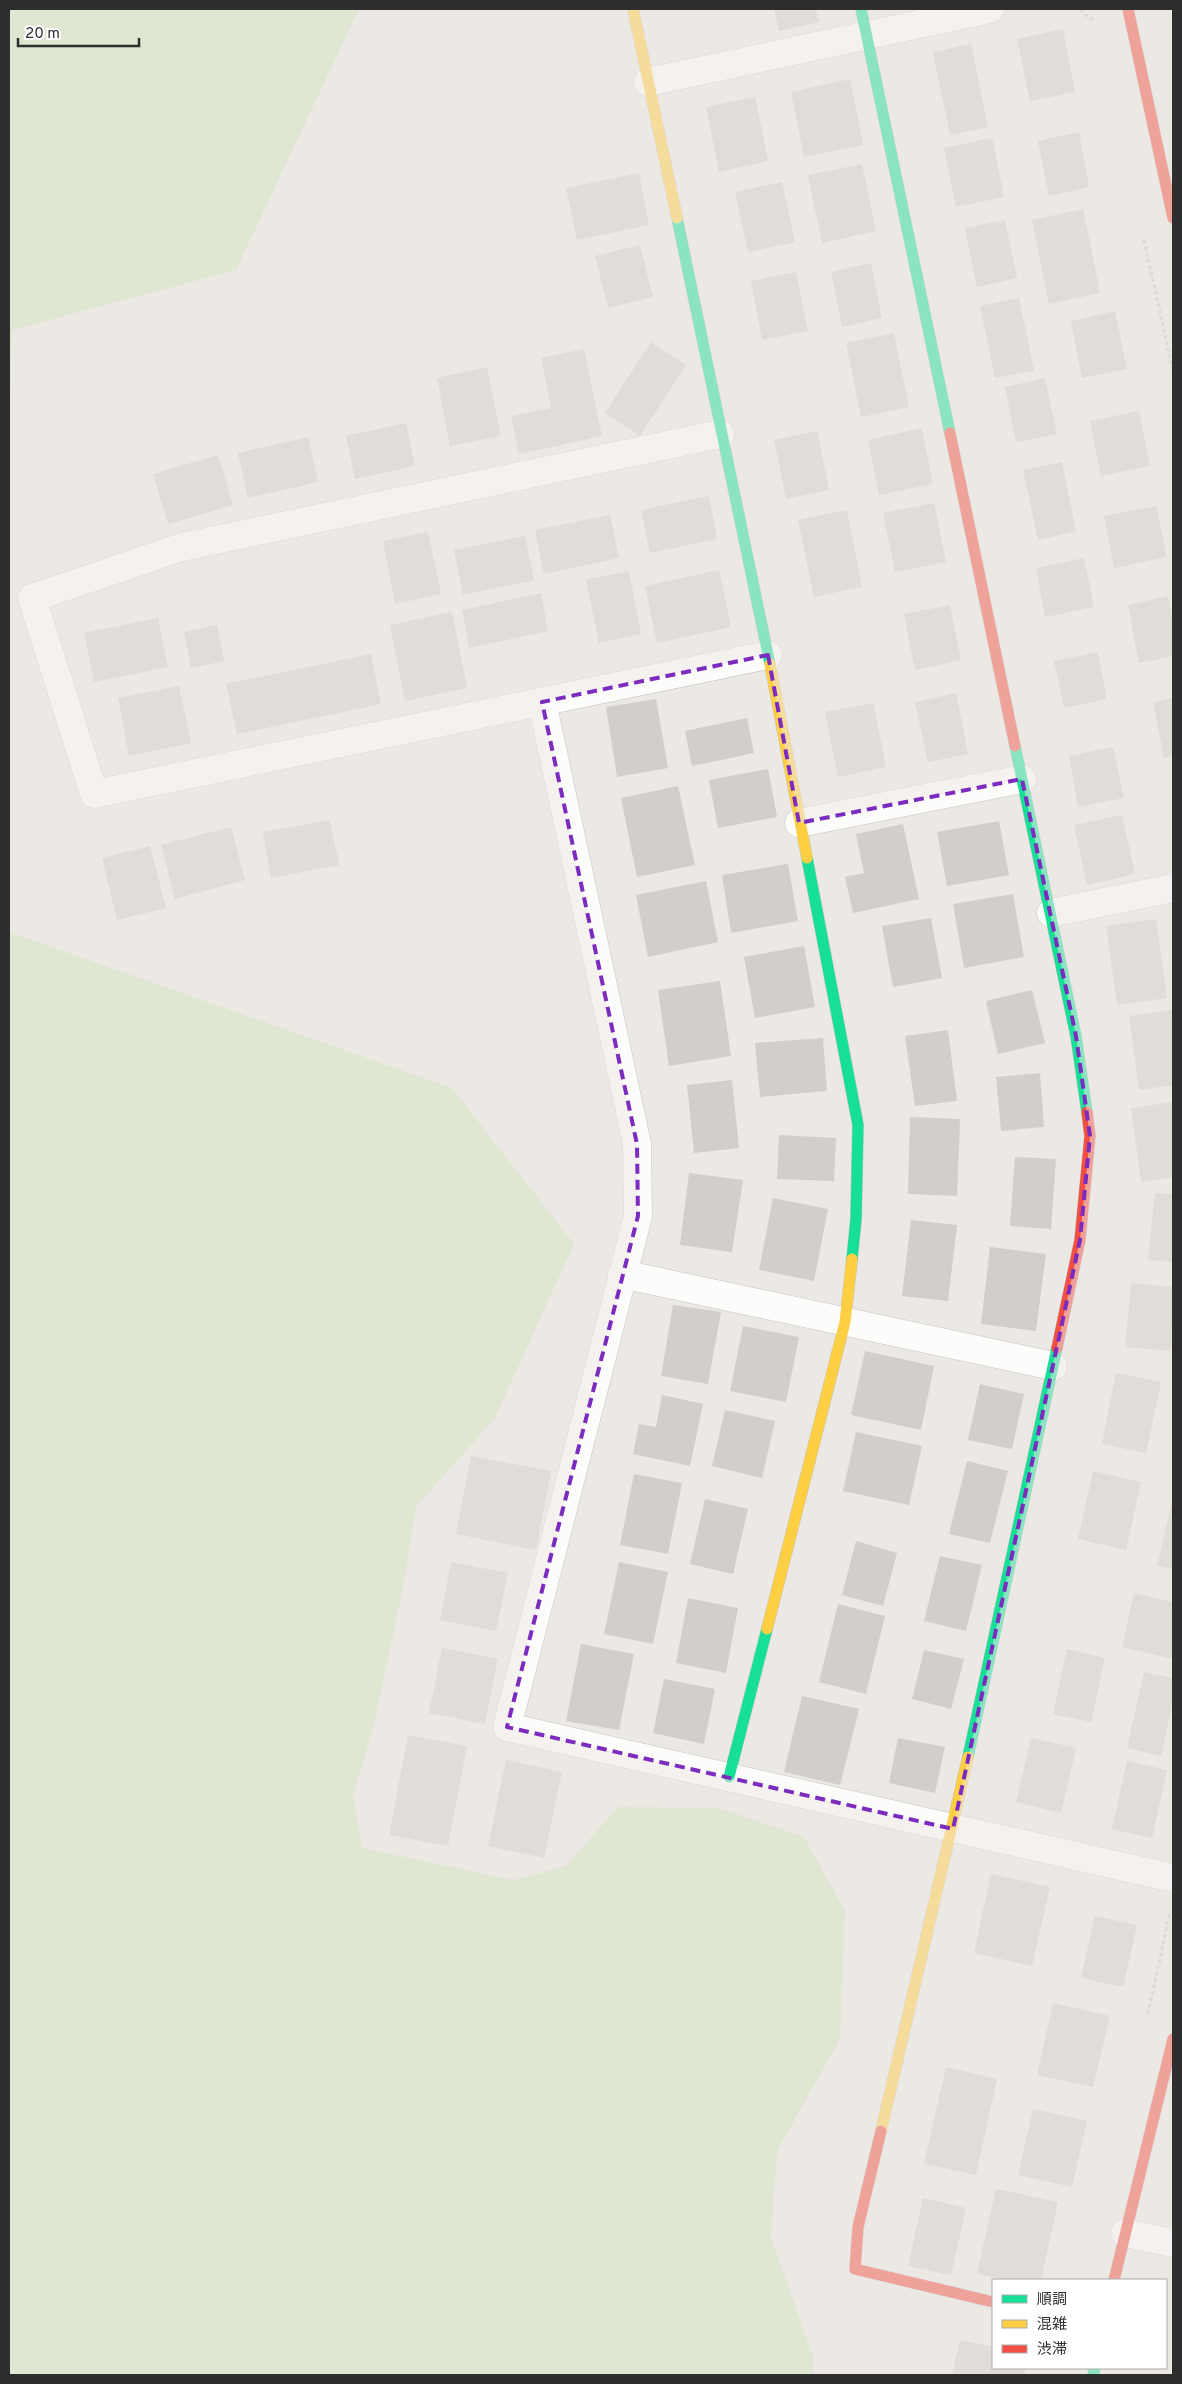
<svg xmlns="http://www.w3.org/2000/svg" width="1182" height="2384" viewBox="0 0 1182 2384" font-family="Overpass,'Noto Sans JP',sans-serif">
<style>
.green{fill:#cee6be}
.building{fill:#d1cecb}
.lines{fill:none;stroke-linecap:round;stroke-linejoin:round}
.street-casing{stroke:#c5c4c5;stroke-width:29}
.fast-casing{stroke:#c5c4c5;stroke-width:12}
.slow-casing{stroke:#c5c4c5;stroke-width:12}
.jam-casing{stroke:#c5c4c5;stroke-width:12}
.path{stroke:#c9c9c8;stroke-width:3;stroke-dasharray:4 2.5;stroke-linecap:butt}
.street{stroke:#fcfcfb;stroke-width:28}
.fast{stroke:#16e098;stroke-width:11}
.slow{stroke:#ffcf43;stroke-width:11}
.jam{stroke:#f24e42;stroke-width:11}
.marked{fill:none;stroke:#7b2cbf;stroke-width:4;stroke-dasharray:10 6;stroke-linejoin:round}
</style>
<rect width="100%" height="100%" fill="#ece8e4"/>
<g class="green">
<polygon points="9,9 359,9 236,270 12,330 9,456"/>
<polygon points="9,932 452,1088 574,1244 495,1418 416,1507 405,1578 374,1725 353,1796 362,1848 514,1880 566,1866 618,1807 718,1808 804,1837 845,1911 840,2039 777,2151 771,2237 814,2359 813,2375 9,2375"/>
</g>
<g class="building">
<polygon points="774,9 816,9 819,22 779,31"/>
<polygon points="1063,29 1075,92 1030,101 1017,39"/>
<polygon points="971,44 988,127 950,135 933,52"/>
<polygon points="850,79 863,145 804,157 791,92"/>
<polygon points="755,97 768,161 719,172 706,107"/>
<polygon points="1079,132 1089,187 1049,196 1038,141"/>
<polygon points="992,138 1004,197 956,207 944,148"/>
<polygon points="862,164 876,231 822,243 808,175"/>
<polygon points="639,173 649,225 577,240 566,188"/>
<polygon points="782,182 795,242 748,252 735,192"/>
<polygon points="1083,209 1100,293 1049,304 1032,220"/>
<polygon points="1005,220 1017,278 977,287 965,228"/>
<polygon points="640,245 653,297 608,308 595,256"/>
<polygon points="871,263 882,318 842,327 831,272"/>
<polygon points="796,272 808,331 762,340 751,281"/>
<polygon points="1019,298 1034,371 995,378 980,306"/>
<polygon points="1115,311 1127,369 1082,378 1071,321"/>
<polygon points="894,333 909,407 861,417 846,343"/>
<polygon points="651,342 686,365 640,436 605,413"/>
<polygon points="584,349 602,436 519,454 511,416 551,408 541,358"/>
<polygon points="487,367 501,436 450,446 437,378"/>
<polygon points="1045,378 1057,434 1016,442 1005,387"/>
<polygon points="1139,411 1150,466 1101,476 1090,421"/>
<polygon points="406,423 415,466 355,479 346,436"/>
<polygon points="922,428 933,484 879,495 868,440"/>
<polygon points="817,431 829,490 786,499 774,440"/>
<polygon points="308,437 318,482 248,498 238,453"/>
<polygon points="218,455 233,505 168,524 153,474"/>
<polygon points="1062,462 1076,531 1038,540 1023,470"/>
<polygon points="709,496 717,539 650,553 641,510"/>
<polygon points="934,503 946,562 895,572 883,513"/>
<polygon points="1156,506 1167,557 1114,568 1104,516"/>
<polygon points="847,510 862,587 814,597 798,520"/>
<polygon points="610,515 619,558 544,574 535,530"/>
<polygon points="428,532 441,594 395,604 383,541"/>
<polygon points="525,536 534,580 463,595 454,550"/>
<polygon points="1084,558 1094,607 1045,617 1036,568"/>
<polygon points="719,570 731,627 657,643 645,586"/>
<polygon points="629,571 641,634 599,643 586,580"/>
<polygon points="541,593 548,631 469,648 462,610"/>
<polygon points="1168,596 1173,624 1173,656 1139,663 1128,605"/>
<polygon points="950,605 961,660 915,670 904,614"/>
<polygon points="452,612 467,688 405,701 390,625"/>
<polygon points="158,618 168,667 94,682 84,633"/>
<polygon points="217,625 224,661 191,668 184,632"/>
<polygon points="1098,652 1107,699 1064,708 1054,661"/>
<polygon points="371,654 381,704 237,734 226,684"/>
<polygon points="179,686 191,743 129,756 118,698"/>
<polygon points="956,693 968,754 928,762 915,702"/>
<polygon points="1173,698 1173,756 1164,758 1153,702"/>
<polygon points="656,699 668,768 617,777 606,707"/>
<polygon points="873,703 886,767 838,777 825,712"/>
<polygon points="747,718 754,753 692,766 685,731"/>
<polygon points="1113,747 1124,798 1078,807 1069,756"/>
<polygon points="768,769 777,817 718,828 709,780"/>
<polygon points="678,786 695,865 637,877 621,798"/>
<polygon points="1122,815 1135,874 1087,885 1074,825"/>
<polygon points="330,820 339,865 271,878 263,832"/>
<polygon points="999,821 1009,875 947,886 937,832"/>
<polygon points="903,824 919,899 853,913 845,877 864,873 856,834"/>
<polygon points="231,827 245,880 175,899 161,845"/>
<polygon points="150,846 166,908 117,920 102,858"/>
<polygon points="788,864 798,921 731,933 722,875"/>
<polygon points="706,881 718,942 648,957 636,895"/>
<polygon points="1013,894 1024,957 964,968 953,904"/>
<polygon points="931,918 942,978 893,987 882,926"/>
<polygon points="1156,919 1167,998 1117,1005 1106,926"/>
<polygon points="804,946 815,1007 755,1018 744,957"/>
<polygon points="720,981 731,1056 669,1066 658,990"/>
<polygon points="1032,990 1045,1043 998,1054 986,1001"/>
<polygon points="1173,1010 1173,1085 1139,1090 1129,1016"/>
<polygon points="948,1030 957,1101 915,1106 905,1036"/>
<polygon points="823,1038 827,1091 760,1097 755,1043"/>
<polygon points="1040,1073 1044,1127 1001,1131 996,1077"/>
<polygon points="732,1080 739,1148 694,1153 687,1085"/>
<polygon points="1173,1102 1173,1177 1141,1182 1131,1108"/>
<polygon points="910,1117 960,1119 957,1196 908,1194"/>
<polygon points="779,1135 836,1138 834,1181 777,1179"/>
<polygon points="1015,1157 1056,1159 1051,1229 1010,1226"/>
<polygon points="689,1173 743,1180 732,1252 680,1245"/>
<polygon points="1155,1193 1173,1194 1173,1262 1148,1260"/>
<polygon points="773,1198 828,1209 814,1281 759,1270"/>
<polygon points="911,1220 957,1225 948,1301 902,1296"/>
<polygon points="990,1247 1046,1254 1036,1331 981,1324"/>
<polygon points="1131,1283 1173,1287 1171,1351 1125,1347"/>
<polygon points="673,1305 721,1312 708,1384 661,1376"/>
<polygon points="743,1326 799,1337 786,1402 730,1391"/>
<polygon points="865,1351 934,1366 921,1430 851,1415"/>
<polygon points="1116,1373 1161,1382 1146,1453 1102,1444"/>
<polygon points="980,1384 1024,1394 1012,1449 968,1440"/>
<polygon points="662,1395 703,1404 690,1466 633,1454 639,1424 656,1427"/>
<polygon points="725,1410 775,1421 762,1478 712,1466"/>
<polygon points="856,1432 922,1446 909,1505 843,1491"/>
<polygon points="471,1456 551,1471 536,1550 456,1534"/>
<polygon points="967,1461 1008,1471 990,1543 949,1534"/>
<polygon points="1093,1471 1141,1482 1126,1550 1078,1539"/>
<polygon points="634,1474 682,1483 668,1554 620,1545"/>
<polygon points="1173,1498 1173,1569 1157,1566"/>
<polygon points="705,1499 748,1509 733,1574 690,1564"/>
<polygon points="856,1541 897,1553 883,1606 842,1595"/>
<polygon points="940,1556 982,1565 966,1631 924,1621"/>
<polygon points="451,1562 508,1573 496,1631 440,1620"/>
<polygon points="619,1562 668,1572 653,1644 604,1634"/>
<polygon points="1134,1593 1173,1602 1173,1659 1122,1647"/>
<polygon points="688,1598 738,1608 726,1673 676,1663"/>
<polygon points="838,1604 885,1616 866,1694 819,1682"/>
<polygon points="581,1644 634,1654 619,1730 566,1721"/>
<polygon points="442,1648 498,1659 485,1724 429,1713"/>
<polygon points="1067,1649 1105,1658 1091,1722 1053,1714"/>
<polygon points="924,1650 964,1659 951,1709 912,1699"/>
<polygon points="1144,1672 1173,1678 1173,1700 1161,1756 1127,1748"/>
<polygon points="664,1679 715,1689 704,1744 653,1733"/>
<polygon points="802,1696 859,1709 840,1785 784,1772"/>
<polygon points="408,1735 467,1746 448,1846 389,1835"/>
<polygon points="898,1738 945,1747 935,1793 889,1783"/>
<polygon points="1031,1738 1076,1748 1061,1813 1016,1802"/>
<polygon points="506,1760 562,1772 544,1858 488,1846"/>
<polygon points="1127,1761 1167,1770 1152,1838 1112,1829"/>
<polygon points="991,1874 1050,1887 1032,1966 974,1953"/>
<polygon points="1095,1916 1137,1925 1123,1987 1081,1978"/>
<polygon points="1053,2003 1110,2016 1093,2087 1037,2075"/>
<polygon points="946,2067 997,2079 976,2175 924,2164"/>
<polygon points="1033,2109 1087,2121 1072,2187 1018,2175"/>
<polygon points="996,2189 1058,2202 1041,2280 1006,2280 977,2274"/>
<polygon points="923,2198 966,2208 951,2275 908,2266"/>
<polygon points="960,2340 993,2347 993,2368 1026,2368 1024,2375 952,2375"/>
</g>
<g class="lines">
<g class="street-casing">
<g id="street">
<polyline points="648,82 990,9"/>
<polyline points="720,434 182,547 32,598 94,794 768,655"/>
<polyline points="542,702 637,1144 638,1216 507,1727 1173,1878"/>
<polyline points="799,823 1022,779"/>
<polyline points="1051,913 1173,888"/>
<polyline points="622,1274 1053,1366"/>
<polyline points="1125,2233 1173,2243"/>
</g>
</g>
<g class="fast-casing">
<g id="fast">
<polyline points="861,9 950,433"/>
<polyline points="677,218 770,664"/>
<polyline points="1015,746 1076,1036 1087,1112"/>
<polyline points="807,858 858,1125 856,1219 852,1259"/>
<polyline points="968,1757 1057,1348"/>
<polyline points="729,1777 767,1629"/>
<polyline points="1093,2375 1095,2368"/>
</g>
</g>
<g class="slow-casing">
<g id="slow">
<polyline points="633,9 677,218"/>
<polyline points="770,664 807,858"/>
<polyline points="767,1629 845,1322 852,1259"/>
<polyline points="881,2131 968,1757"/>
</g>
</g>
<g class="jam-casing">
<g id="jam">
<polyline points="1128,9 1173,218"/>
<polyline points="950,433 1015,746"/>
<polyline points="1057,1348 1080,1240 1090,1136 1087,1112"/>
<polyline points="881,2131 858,2227 855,2269 993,2302"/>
<polyline points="1114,2280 1173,2039"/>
</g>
</g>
<g class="path">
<polyline points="1081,9 1082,13 1094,20"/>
<polyline points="1144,240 1173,371"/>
<polyline points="1148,2014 1170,1912"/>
</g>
<use href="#street" class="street"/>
<use href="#fast" class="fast"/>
<use href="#slow" class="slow"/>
<use href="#jam" class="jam"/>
</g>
<path d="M0 0H1182V2384H0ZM 768,655 L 799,823 L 1022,779 L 1076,1036 L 1090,1136 L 1080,1240 L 953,1829 L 507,1727 L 638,1216 L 637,1144 L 542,702 Z" fill="#ece8e4" fill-opacity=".55" fill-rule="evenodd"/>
<path class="marked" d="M 768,655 L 799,823 L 1022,779 L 1076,1036 L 1090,1136 L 1080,1240 L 953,1829 L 507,1727 L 638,1216 L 637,1144 L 542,702 Z"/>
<rect width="1182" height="2384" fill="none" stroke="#2e2e2e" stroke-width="20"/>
<rect x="992" y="2279" width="175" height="90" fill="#ffffff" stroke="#ababab"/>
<rect x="1002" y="2295" width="25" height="8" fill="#16e098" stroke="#ababab"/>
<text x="1037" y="2304" font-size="15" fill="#2e2e2e">順調</text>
<rect x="1002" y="2320" width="25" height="8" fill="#ffcf43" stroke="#ababab"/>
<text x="1037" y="2329" font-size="15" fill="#2e2e2e">混雑</text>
<rect x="1002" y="2345" width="25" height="8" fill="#f24e42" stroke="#ababab"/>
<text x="1037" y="2354" font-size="15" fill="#2e2e2e">渋滞</text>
<path d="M18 38v8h121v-8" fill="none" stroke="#2e2e2e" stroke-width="2.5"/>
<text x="25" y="38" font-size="15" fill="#2e2e2e" stroke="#ffffff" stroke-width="4" paint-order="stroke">20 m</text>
</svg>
